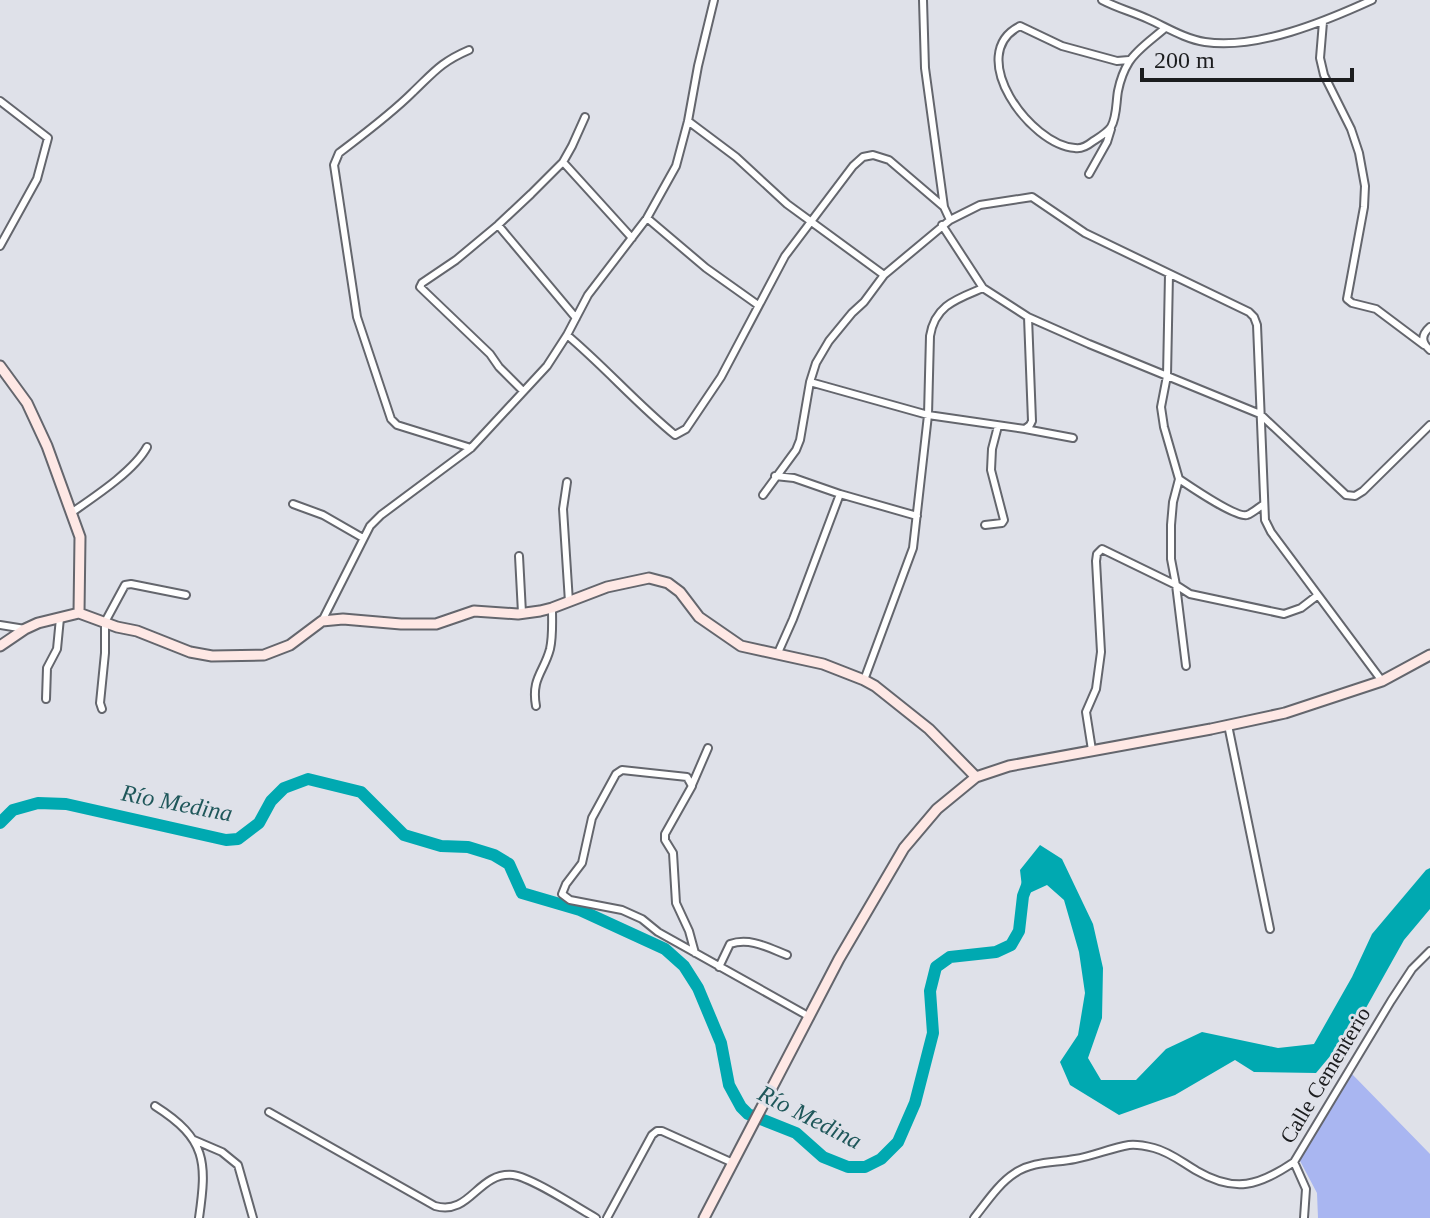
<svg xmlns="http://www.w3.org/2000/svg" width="1430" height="1218" viewBox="0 0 1430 1218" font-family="Georgia,serif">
  <rect width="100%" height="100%" fill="#dfe1e9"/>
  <!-- green -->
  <path fill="#a9b6f1" d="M1351,1073L1430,1154V1218H1318L1317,1193L1299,1159Z"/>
  <!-- water -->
  <path fill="#00a9b1" d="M1040,845L1062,859L1093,924L1103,968L1102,1018L1088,1058L1101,1080H1136L1166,1049L1202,1032L1278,1048L1314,1044L1352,977L1372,934L1426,870L1430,868V909L1404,940L1357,1024L1316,1073L1254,1072L1235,1060L1175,1095L1119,1115L1070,1085L1060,1062L1078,1035L1085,993L1079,952L1064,900L1047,885L1023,896L1020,870Z"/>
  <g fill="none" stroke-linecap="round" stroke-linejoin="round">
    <!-- river -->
    <path stroke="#00a9b1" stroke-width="12" d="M0,823L13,810L38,803L66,804L226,840L238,839L259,823L271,801L284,788L308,779L361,792L404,835L441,846L468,847L494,855L509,864L522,893L580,910L665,949L684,966L698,988L721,1043L729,1085L741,1107L748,1114L796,1133L823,1157L848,1167H865L881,1159L898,1142L915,1103L933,1033L930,991L936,967L950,957L996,952L1011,945L1019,931L1023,896L1028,883"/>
    <defs>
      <path id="street" d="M923,0L925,68L944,207
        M1102,0C1117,8 1133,12 1148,19C1166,27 1185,39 1205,42C1257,50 1326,21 1372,0
        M1323,22L1320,58L1324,75L1351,129L1359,153L1365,186L1364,207L1347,299L1352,303L1376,309L1424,345
        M469,50C441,62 434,72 413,92C391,114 364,134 339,153L334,165L357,317L391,419L397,425L471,448
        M1129,60L1117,61L1062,46L1020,26C964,54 1030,145 1075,148C1081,149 1087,146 1092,142C1098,138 1107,133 1111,127C1117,117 1116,102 1118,91C1120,81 1124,70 1129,62C1137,49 1154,38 1165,28
        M0,101L48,138L37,179L0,246
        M688,121L736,157L787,204L884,275
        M563,162L632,238
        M1089,174L1107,142L1111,129
        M647,218L706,268L758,305
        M498,225L576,318
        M942,225L983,288L1028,317L1089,344L1260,414L1346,495L1355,496L1363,491L1430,425
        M1169,274L1167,376L1161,407L1164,427L1179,479L1173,502L1171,525V559L1176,585L1190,594L1284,614L1301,608L1318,595
        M1430,327C1421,335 1421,342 1430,350
        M567,335C605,367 637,404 675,435L686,429L721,377L785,256L853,166L863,157L873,155L889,160L944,207L950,220
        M810,382L928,415L1025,429L1030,425L1032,421L1028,317
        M523,391L499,367L490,354L420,287L422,283L456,260L498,225L531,194L563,162L572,146L585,117
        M1025,429L1073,438
        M775,476L794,478L840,494
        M1179,479C1191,487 1236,518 1247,515C1253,513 1259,507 1264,504
        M567,482L563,509L569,602
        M763,495L796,450L800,440L810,382L816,363L829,341L852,313L864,302L884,275L950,220L980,205L1032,197L1085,233L1249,312L1254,317L1257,325L1265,520L1271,532L1382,681
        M293,504L323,515L363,538
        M71,513C94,497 134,471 147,447
        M985,525L1002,523L1004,520L991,470L992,449L998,426
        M519,556L522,613
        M322,621L370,526L381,515L471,448L547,366L567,335L588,295L647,218L676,166L688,121L698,66L714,0
        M0,625L25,629
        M777,655L793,619L840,494L917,516
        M864,680L913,548L928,415L930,336C935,305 957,299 983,288
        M46,699L47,668L57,649L60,618
        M536,706C531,678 544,672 550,649C553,636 552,622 552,608
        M102,709L100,703L105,653V622L125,585L131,584L186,595
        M1228,725L1270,929
        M1092,750L1086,712L1096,689L1101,652L1096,561L1097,554L1102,549L1176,585L1186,666
        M692,785L708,748
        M695,953L689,931L676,903L673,853L665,840V834L692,786L687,777L622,770L616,774L592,818L582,863L566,884L562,894L570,900L622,910L642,919L658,932L810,1017
        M719,967L730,944C750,937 769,948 787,955
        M155,1106C207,1139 207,1162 199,1218
        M269,1112L435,1206C471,1216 477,1172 513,1175C531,1177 578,1208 596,1218
        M194,1140L222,1152L238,1165L253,1218
        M1294,1162L1306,1189L1304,1218
        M607,1218L652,1135L657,1131H662L733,1163
        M974,1218C986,1203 999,1183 1015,1173C1033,1161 1055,1163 1075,1159C1093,1156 1111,1148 1129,1145C1137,1144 1146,1146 1154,1148C1170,1152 1183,1163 1197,1171C1235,1193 1259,1186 1294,1162L1391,1001L1412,969L1430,951"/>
      <path id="secondary" d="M0,366L27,403L47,446L80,537L79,613
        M0,646L25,629L38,623L79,613L117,627L137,631L190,652L212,656L264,655L290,645L322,621L343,619L401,624H436L474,611L518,614L540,611L552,608L607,587L649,578L668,583L680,592L699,617L741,646L823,664L864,680L875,686L929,729L976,777
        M704,1218L839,959L904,848L937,809L976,777L1009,766L1211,729L1285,713L1382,681L1430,655"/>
    </defs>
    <!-- street casing -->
    <use href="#street" stroke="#64666d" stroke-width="10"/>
    <!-- secondary casing -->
    <use href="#secondary" stroke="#64666d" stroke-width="13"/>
    <!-- street -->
    <use href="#street" stroke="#fff" stroke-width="6"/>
    <!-- secondary -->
    <use href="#secondary" stroke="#fee8e5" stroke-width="9"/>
  </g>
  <g text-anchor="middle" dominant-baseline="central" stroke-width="6" stroke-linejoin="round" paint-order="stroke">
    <!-- street labels -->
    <g font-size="22" fill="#1c1d1f" stroke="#dfe1e9">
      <text transform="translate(1325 1075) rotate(-59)">Calle Cementerio</text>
    </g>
    <!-- water labels -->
    <g font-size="24" font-style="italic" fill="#1f575a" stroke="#dfe1e9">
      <text transform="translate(177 803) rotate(11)">Río Medina</text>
      <text transform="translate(810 1117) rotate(27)">Río Medina</text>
    </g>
  </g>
  <!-- scale -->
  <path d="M1142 68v12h210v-12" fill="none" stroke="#1c1d1f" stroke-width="4"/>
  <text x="1154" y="68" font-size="24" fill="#1c1d1f" stroke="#dfe1e9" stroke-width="6" paint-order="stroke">200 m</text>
</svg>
